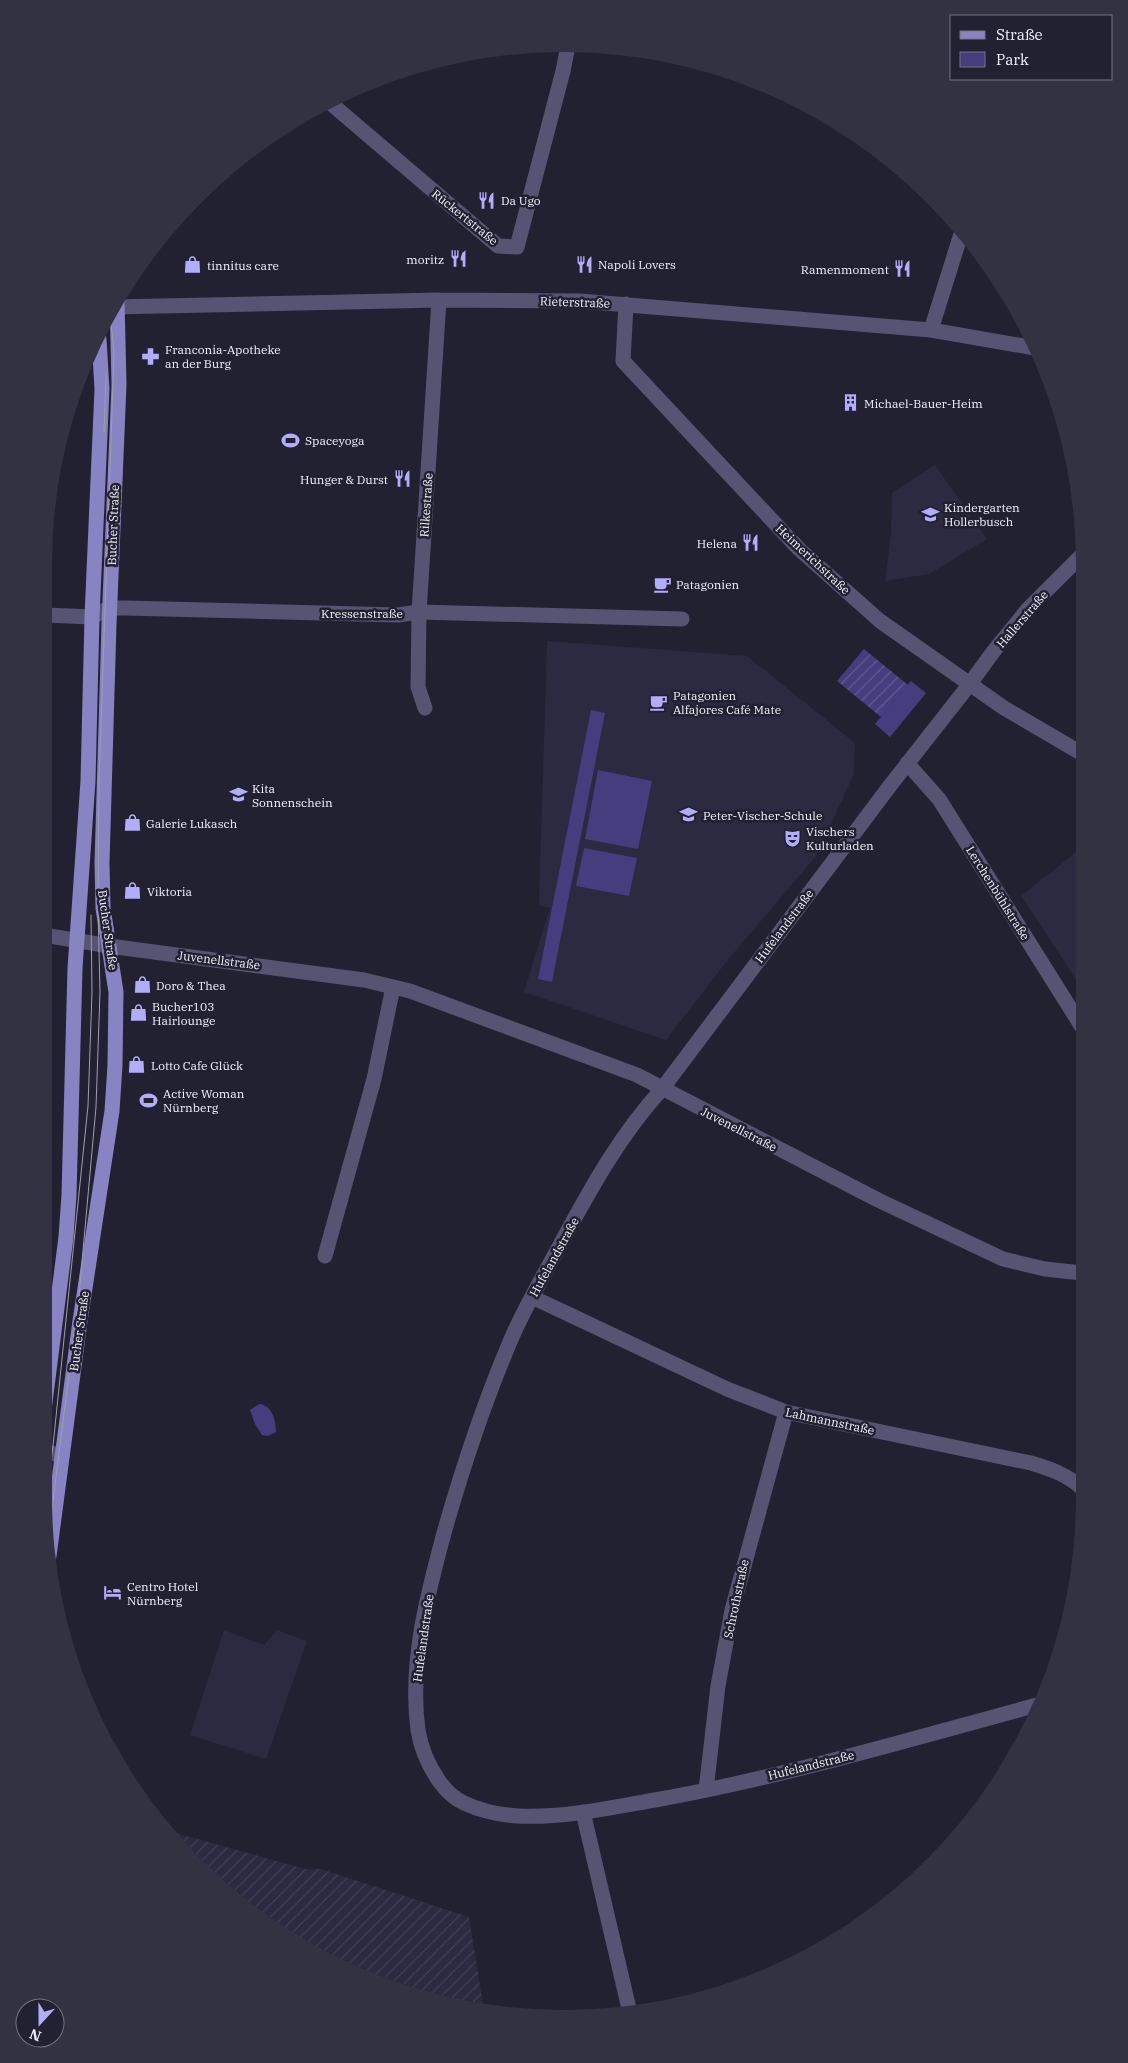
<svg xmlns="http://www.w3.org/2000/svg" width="1128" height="2063" viewBox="0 0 1128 2063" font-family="'IBM Plex Serif',serif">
  <defs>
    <pattern id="industrial-furrows" width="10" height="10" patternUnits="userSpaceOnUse" patternTransform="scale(1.25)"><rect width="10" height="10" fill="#2b2a40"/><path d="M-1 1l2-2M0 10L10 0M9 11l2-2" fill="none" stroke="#403f53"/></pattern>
    <pattern id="garden-furrows" width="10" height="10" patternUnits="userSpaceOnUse" patternTransform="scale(1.25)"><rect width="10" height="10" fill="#463d7f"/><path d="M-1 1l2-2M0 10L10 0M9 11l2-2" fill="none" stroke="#615a92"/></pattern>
  </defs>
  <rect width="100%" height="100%" fill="#222132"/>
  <!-- built -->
  <path fill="#2b2a40" d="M935,465L987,539L929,574L885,581L891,534L892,493Z
    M547,641L747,656L855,743L854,774L816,856L727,961L666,1040L524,992L550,908L539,905Z
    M1081,845V987L1021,896L1075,853Z
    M224,1630L264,1645L277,1630L307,1641L266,1759L190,1735Z"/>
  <!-- industrial -->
  <path fill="url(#industrial-furrows)" d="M165,1830L305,1869H321L469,1917L484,2011L430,2002L365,1980L275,1932L221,1890Z"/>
  <!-- green -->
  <path fill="#463d7f" d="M911,681L926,693L890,737L875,724Z
    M591,710L605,713L552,982L538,979Z
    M598,770L652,781L638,849L585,839Z
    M584,848L637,858L629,896L576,886Z
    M259,1404C272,1405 276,1420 276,1432L268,1436L262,1435L255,1424L250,1410Z"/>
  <!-- garden -->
  <path fill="url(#garden-furrows)" d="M864,649L908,685L881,717L837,681Z"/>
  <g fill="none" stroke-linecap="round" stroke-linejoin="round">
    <!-- minor -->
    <path stroke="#565473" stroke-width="15" d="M328,101L498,246L517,247L563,71L568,46
      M626,304L623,361L799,549L880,621L1004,708L1081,753
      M112,307L439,300L580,301L931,330L1035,348
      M931,330L961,234
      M45,615L92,617L109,608H125L398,615L419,612L682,619
      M425,708L418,687L419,612L439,300
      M907,763L939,799L1082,1027
      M44,935L109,946L364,980L410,991L637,1075L878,1200L1003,1259L1045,1269L1082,1273
      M325,1256L374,1079L393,987
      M532,1297L727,1389L786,1412L1031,1463C1051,1469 1068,1475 1083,1489
      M44,1451L62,1456
      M1037,1705C911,1739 784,1777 655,1800C610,1808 564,1818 518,1816C500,1815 481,1811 464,1803C453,1798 446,1791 439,1781C428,1765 421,1749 418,1730C409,1664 427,1596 444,1533C463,1466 485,1400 512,1337C526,1305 544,1275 560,1245C590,1190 619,1136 662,1089L889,787L969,685L993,652L1028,609L1080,557
      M706,1790L718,1686L732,1610L786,1412
      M583,1812L630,2013"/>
    <!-- major -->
    <path stroke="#8883c2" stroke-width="15" d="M44,1410L66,1237L69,1195L75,968L88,781L92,617L102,389L99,339
      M49,1556L80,1321L112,1111L115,1065L116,992L103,908L102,863L109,624L119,385L117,299"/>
    <!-- tram -->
    <path stroke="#9f9fad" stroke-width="1" d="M104,433L106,373
      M45,1508L53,1446L88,1106L92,992L91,915
      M48,1540L79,1295L96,1107L100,992L98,908L99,782L114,354L110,311"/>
  </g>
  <!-- icons -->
  <defs>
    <symbol id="restaurant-bare" viewBox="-9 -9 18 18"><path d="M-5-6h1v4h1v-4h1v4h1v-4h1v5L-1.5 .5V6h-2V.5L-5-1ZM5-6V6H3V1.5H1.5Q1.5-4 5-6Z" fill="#b2adf9" stroke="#222132" stroke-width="2.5" paint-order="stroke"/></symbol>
    <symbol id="shop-bare" viewBox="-9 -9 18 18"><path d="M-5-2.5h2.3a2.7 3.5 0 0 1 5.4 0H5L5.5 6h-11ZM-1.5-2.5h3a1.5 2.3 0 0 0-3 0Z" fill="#b2adf9" stroke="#222132" stroke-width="2.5" paint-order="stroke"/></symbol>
    <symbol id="pharmacy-bare" viewBox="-9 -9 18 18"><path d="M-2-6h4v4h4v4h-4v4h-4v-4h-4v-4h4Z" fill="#b2adf9" stroke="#222132" stroke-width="2.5" paint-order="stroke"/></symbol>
    <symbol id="building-bare" viewBox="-9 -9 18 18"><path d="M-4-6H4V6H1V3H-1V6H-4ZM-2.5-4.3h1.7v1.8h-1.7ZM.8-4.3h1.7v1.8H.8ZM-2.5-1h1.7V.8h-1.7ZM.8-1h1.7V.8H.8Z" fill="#b2adf9" stroke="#222132" stroke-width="2.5" paint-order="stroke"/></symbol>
    <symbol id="stadium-bare" viewBox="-9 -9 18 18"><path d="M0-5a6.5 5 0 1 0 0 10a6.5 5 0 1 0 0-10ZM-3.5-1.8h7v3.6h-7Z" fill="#b2adf9" stroke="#222132" stroke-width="2.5" paint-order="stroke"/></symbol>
    <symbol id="school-bare" viewBox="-9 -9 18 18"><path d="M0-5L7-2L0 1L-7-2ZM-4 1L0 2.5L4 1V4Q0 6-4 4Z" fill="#b2adf9" stroke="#222132" stroke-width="2.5" paint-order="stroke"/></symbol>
    <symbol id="cafe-bare" viewBox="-9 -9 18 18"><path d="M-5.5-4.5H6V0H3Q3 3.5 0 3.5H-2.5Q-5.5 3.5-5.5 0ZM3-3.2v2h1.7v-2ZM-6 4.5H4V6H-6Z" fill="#b2adf9" stroke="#222132" stroke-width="2.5" paint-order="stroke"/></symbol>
    <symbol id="theatre-bare" viewBox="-9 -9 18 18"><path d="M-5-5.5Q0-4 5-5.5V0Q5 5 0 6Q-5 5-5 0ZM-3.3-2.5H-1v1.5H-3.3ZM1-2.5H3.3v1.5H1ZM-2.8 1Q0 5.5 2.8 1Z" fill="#b2adf9" stroke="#222132" stroke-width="2.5" paint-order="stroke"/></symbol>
    <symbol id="hotel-bare" viewBox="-9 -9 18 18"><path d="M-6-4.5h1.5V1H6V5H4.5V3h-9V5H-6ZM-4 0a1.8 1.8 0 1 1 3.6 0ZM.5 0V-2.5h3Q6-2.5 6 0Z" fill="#b2adf9" stroke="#222132" stroke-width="2.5" paint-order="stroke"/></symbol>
  </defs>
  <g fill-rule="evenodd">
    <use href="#restaurant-bare" x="474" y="188" width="25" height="25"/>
    <use href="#restaurant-bare" x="446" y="246" width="25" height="25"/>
    <use href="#restaurant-bare" x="572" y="252" width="25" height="25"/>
    <use href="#shop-bare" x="180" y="252" width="25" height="25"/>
    <use href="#restaurant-bare" x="890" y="256" width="25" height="25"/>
    <use href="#pharmacy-bare" x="138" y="344" width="25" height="25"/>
    <use href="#building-bare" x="838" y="390" width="25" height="25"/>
    <use href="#stadium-bare" x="278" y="428" width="25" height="25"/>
    <use href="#restaurant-bare" x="390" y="466" width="25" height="25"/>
    <use href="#school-bare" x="918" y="502" width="25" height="25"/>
    <use href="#restaurant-bare" x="738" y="530" width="25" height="25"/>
    <use href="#cafe-bare" x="650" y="572" width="25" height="25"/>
    <use href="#cafe-bare" x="646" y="690" width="25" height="25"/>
    <use href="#school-bare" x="226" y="782" width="25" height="25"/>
    <use href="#school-bare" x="676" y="802" width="25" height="25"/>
    <use href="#shop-bare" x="120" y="810" width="25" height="25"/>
    <use href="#theatre-bare" x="780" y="826" width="25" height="25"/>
    <use href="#shop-bare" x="120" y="878" width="25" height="25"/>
    <use href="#shop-bare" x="130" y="972" width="25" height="25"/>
    <use href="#shop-bare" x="126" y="1000" width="25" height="25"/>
    <use href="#shop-bare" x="124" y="1052" width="25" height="25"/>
    <use href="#stadium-bare" x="136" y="1088" width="25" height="25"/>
    <use href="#hotel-bare" x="100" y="1580" width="25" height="25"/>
  </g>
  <g text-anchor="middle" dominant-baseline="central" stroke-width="5" stroke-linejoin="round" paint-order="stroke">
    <!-- poi labels -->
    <g font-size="12" fill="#f1f1fd" stroke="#222132" text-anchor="start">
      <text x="501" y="200">Da Ugo</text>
      <text x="444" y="259" text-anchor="end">moritz</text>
      <text x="598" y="264">Napoli Lovers</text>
      <text x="207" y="265">tinnitus care</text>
      <text x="889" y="269" text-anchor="end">Ramenmoment</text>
      <text x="165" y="349">Franconia-Apotheke<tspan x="165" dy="14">an der Burg</tspan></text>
      <text x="864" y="403">Michael-Bauer-Heim</text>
      <text x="305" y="440">Spaceyoga</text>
      <text x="388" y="479" text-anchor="end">Hunger &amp; Durst</text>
      <text x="944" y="507">Kindergarten<tspan x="944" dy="14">Hollerbusch</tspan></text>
      <text x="737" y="543" text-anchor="end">Helena</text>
      <text x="676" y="584">Patagonien</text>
      <text x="673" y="695">Patagonien<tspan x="673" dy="14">Alfajores Café Mate</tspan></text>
      <text x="252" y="788">Kita<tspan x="252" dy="14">Sonnenschein</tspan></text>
      <text x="703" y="815">Peter-Vischer-Schule</text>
      <text x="146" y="823">Galerie Lukasch</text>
      <text x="806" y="831">Vischers<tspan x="806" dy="14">Kulturladen</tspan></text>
      <text x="147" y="891">Viktoria</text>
      <text x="156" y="985">Doro &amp; Thea</text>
      <text x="152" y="1006">Bucher103<tspan x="152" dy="14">Hairlounge</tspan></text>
      <text x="151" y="1065">Lotto Cafe Glück</text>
      <text x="163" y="1093">Active Woman<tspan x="163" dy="14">Nürnberg</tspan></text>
      <text x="127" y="1586">Centro Hotel<tspan x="127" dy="14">Nürnberg</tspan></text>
    </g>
    <!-- street labels -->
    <g font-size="12" fill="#f1f1fd" stroke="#222132">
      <text transform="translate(465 217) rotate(39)">Rückertstraße</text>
      <text transform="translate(575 302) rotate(2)">Rieterstraße</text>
      <text transform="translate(426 505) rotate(-86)">Rilkestraße</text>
      <text transform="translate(113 525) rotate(-88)">Bucher Straße</text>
      <text transform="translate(813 559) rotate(43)">Heimerichstraße</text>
      <text x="362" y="613">Kressenstraße</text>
      <text transform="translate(1022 619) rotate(-49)">Hallerstraße</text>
      <text transform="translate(998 893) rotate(58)">Lerchenbühlstraße</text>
      <text transform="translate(784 926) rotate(-53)">Hufelandstraße</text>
      <text transform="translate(108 930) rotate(82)">Bucher Straße</text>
      <text transform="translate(219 960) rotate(7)">Juvenellstraße</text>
      <text transform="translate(739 1129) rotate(27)">Juvenellstraße</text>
      <text transform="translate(554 1257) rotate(-61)">Hufelandstraße</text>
      <text transform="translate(79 1331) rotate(-82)">Bucher Straße</text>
      <text transform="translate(830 1421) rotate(12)">Lahmannstraße</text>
      <text transform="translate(736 1599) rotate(-78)">Schrothstraße</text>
      <text transform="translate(423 1638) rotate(-82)">Hufelandstraße</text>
      <text transform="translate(811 1765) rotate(-14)">Hufelandstraße</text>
    </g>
  </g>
  <!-- crop -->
  <path d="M0 0H1128V2063H0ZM564 52H564A512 512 0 0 1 1076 564V1498A512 512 0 0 1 564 2010H564A512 512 0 0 1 52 1498V564A512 512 0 0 1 564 52Z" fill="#333242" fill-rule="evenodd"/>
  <!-- legend -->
  <rect x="950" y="15" width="162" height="65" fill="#222132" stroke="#757483"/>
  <rect x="960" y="31" width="25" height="8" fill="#8883c2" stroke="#757483"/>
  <text x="996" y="40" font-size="15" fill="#f1f1fd">Straße</text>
  <rect x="960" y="52" width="25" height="15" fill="#463d7f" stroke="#757483"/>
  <text x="996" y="65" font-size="15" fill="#f1f1fd">Park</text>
  <!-- north arrow -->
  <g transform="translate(40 2023) rotate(201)"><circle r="24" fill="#222132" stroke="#757483"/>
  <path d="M0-4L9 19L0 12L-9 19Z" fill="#b2adf9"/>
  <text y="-8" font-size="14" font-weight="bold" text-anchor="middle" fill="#f1f1fd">N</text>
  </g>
</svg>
